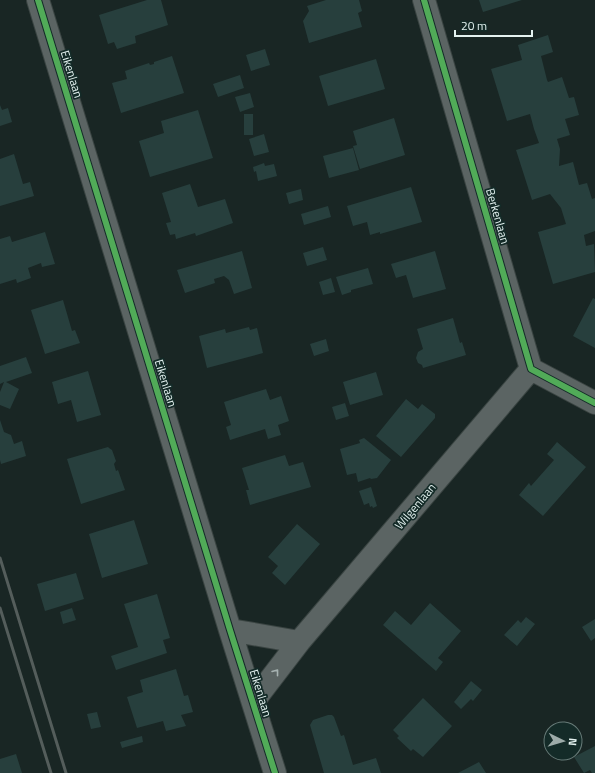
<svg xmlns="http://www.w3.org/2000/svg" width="595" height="773" viewBox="0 0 595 773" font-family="'Titillium Web',sans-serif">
  <rect width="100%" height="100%" fill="#192624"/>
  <!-- building -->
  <path fill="#273f3d" d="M147,0H161L168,25L135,36L136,43L117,49L114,42L108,44L99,15Z
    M326,0H359L362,11L358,13L362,27L309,43L303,21L309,11L307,6Z
    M479,0H522L483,12Z
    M548,35L553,52L541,56L547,80L548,82L562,77L569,98L574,97L579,115L565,119L570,135L557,139L560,149L559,166L573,162L579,185L587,183L592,199L595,198V231L584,235L586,246L594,244L595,272L553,284L538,232L566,224L561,208L550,194L532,200L516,150L539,143L534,129L530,114L507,121L491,69L522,60L518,45Z
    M265,49L270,65L251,71L246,55Z
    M172,56L184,93L121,113L112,83L127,79L125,71L149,63L150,65L154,64V62Z
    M376,59L385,89L328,106L319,76Z
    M240,75L244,88L218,97L213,84Z
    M250,93L254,107L240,112L235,97Z
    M0,105L2,110L8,108L12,122L0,126Z
    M198,110L213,158L150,177L139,141L164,133L161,121Z
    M244,114H253V135H244Z
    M394,118L405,155L360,169L353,146L357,145L353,131Z
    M264,134L269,152L254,156L249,139Z
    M353,148L359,170L329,178L323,156Z
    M14,154L23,184L30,182L34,196L0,206V159Z
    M264,163L265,166L274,164L277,176L258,181L256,171L254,172L253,167Z
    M190,184L198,207L225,199L233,223L196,236L195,233L176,239L175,234L170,235L166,223L171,222L162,193Z
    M411,187L422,222L380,234V232L370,235L367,222L353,226L347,206Z
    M301,189L303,200L289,204L286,193Z
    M328,206L331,217L304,225L301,214Z
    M45,232L55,264L42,267L41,263L28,268L31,278L17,283L16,279L0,284V239L10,236L12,242Z
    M323,247L327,260L307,266L303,253Z
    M242,251L252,288L234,294L229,280L224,276L214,279L215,283L185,293L177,270Z
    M435,251L446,289L413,298L406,275L396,278L391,264Z
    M368,268L373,284L351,290V292L342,295L336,277Z
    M331,278L335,292L323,295L319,282Z
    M593,298L595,299V348L573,336Z
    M63,300L72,331L75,330L80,343L45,354L31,310Z
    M453,318L460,343L462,342L466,355L423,368L422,365L418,363L416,358L418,352L423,349L417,329Z
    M249,327L250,330L257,328L263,353L207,368L199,336L225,329L226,333Z
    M326,339L329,351L314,356L310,344Z
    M26,357L32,373L6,382L19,389L10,409L0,405V392L4,382L0,384V366Z
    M88,371L101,415L77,422L71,400L58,404L52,382Z
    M376,372L383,395L350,405L343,382Z
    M266,389L270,400L281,396L289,421L278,425L281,435L268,439L265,429L230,440L226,427L231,425L224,402Z
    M406,399L418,409L422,404L435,414V418L401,457L376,436Z
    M345,403L349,416L336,420L332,407Z
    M0,420L4,432L11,435L14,444L22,441L26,456L1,464L0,460Z
    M364,438L391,460L377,478L371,479L370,478L358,482L356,473L347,475L340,449L360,443L359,440Z
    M557,442L586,467L543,516L519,495L529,483L531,486L554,460L547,454Z
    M108,447L109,448L112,450L116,461L114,464L116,471L118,470L125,490L81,504L67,459Z
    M285,455L289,466L303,462L311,487L250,505L246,490H249L242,468Z
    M371,487L377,506L373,508L372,506L370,507L369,503L364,505L359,491Z
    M134,520L148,564L102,578L89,534Z
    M297,524L320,544L285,585L272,573L278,566L268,557Z
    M76,573L84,599L45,611L37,584Z
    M157,594L170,638L163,640L167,653L116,670L111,656L138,647L124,604Z
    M430,603L461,631L438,658L443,662L436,671L383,625L395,611L411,625Z
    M72,608L76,620L63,624L60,612Z
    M526,617L535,624L517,646L504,635L518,620L521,623Z
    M595,619V638L591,641L582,627Z
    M176,669L184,696L188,695L193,712L181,715L186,726L166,731L163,721L137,728L127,697L143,692L140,680Z
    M471,681L482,690L473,701L471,699L461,709L454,702Z
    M423,698L452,726L423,757L413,749L411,751L397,738L399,736L393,730Z
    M97,712L101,727L91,729L87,714Z
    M328,715H332L334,717L341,736L344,735L353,765L376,758L381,773H324L310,725L313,720Z
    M142,736L143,742L122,748L120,742Z
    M595,746V773H592L590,770L584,773L574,757Z
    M16,754L22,773H0V759Z
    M479,762L486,773H458Z"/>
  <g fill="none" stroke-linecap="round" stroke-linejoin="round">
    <defs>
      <path id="minor" d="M38,0L230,630L275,773
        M424,0L531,369L595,403
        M230,630L299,642
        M253,702L299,642L531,369"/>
    </defs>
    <!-- minor casing -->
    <use href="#minor" stroke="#3a4442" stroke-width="24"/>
    <!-- minor -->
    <use href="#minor" stroke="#5b6463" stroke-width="22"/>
    <!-- rail -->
    <path stroke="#545d5b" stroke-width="3" d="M0,558L66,773
      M0,608L51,773"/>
    <defs>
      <path id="cycleway" d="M38,0L230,630L275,773
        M424,0L531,369L595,403"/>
    </defs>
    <!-- cycleway casing -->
    <use href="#cycleway" stroke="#142b28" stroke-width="8"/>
    <!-- cycleway -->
    <use href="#cycleway" stroke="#51ab58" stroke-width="6"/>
  </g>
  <!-- one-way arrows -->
  <defs><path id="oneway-chevron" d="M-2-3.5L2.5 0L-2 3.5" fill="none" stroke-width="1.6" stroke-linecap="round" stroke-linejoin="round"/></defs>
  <use stroke="#a6b2b1" href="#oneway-chevron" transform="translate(276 672) rotate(-52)"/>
  <g text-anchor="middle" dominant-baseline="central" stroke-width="3.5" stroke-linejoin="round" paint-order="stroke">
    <!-- street labels -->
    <g font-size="12" fill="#e4f2f0" stroke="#142b28">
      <text transform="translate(72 74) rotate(73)">Eikenlaan</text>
      <text transform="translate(498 216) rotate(74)">Berkenlaan</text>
      <text transform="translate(166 383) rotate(73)">Eikenlaan</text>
      <text transform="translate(415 506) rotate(-50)">Wilgenlaan</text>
      <text transform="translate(261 693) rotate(73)">Eikenlaan</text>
    </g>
  </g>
  <!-- north arrow -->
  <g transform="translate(563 741) rotate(95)"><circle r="19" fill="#142b28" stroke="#677b78"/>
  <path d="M0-3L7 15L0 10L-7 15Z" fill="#9daba9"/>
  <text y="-6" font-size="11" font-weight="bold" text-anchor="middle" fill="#e4f2f0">N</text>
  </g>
  <!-- scale -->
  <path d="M455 30v6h77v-6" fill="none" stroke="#e4f2f0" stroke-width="2"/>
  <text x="461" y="30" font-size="12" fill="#e4f2f0" stroke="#142b28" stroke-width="3" paint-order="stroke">20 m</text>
</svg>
